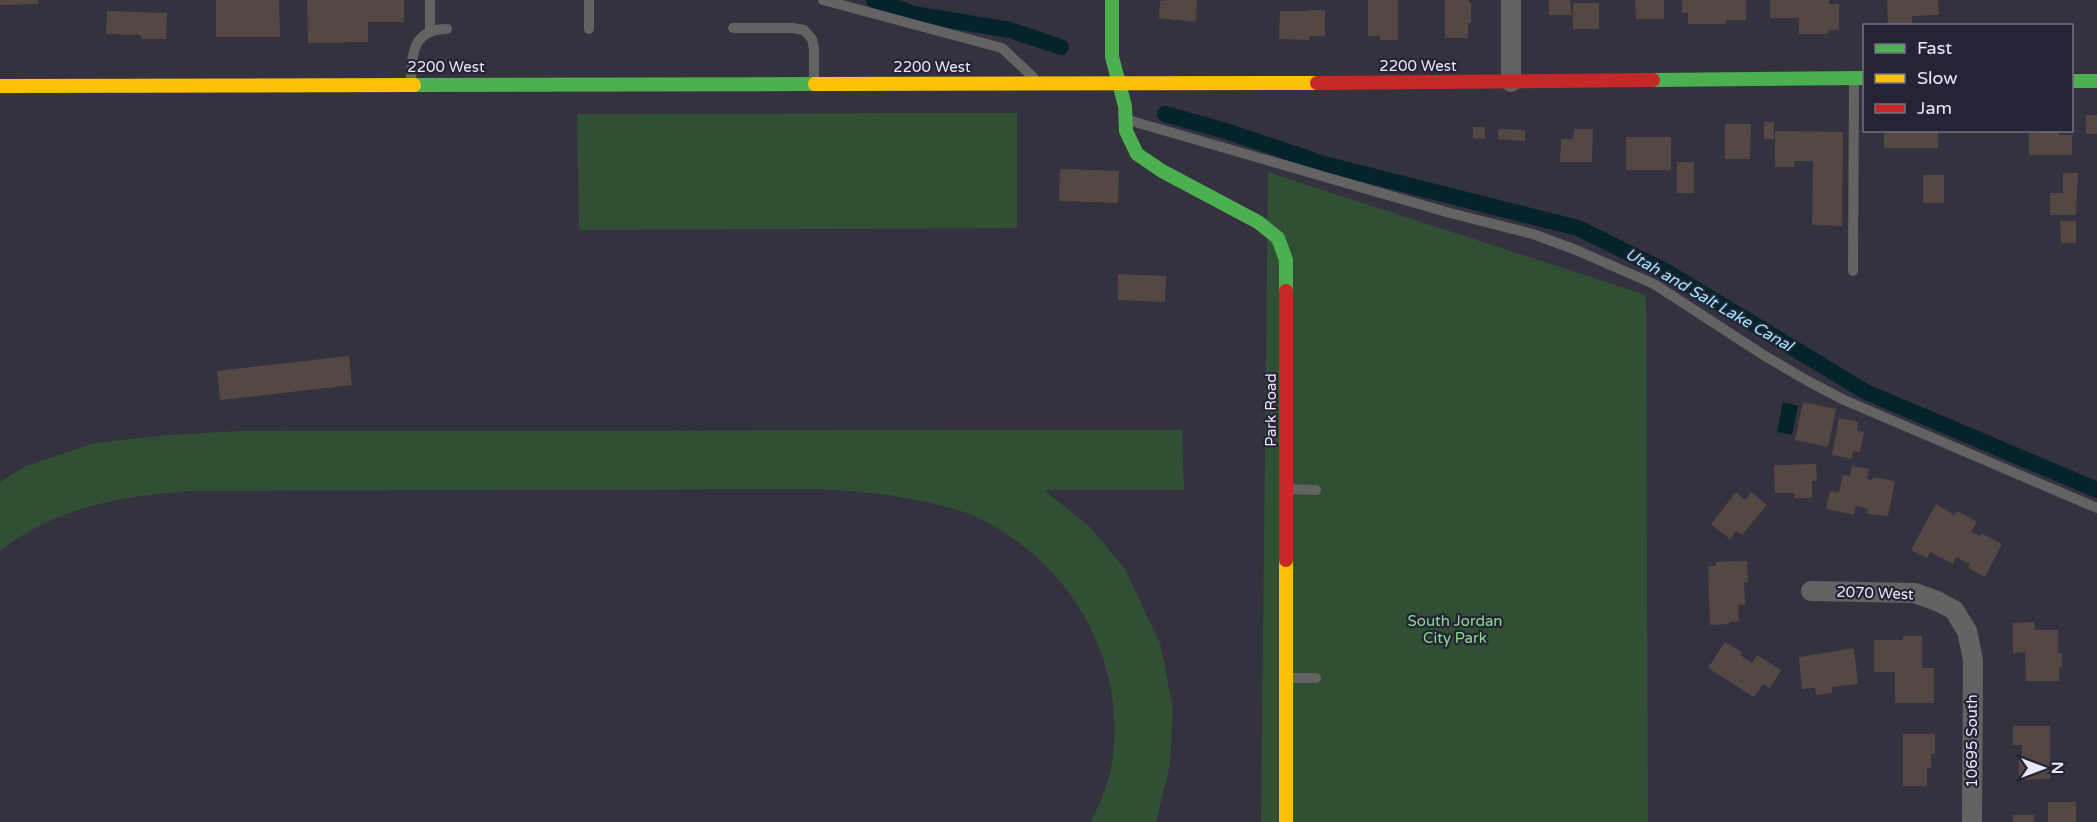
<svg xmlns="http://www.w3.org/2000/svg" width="2097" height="822" viewBox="0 0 2097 822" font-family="'Varela Round',sans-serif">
  <rect width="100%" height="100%" fill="#33323e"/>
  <!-- green -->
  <path fill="#314f34" d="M1017,113V228L579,230L577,114Z
    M1268,172L1646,295L1648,822H1261Z
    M1182,430L1184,490H1044L1090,527L1125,569L1160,643L1173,709L1170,765L1156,822H1091C1100,803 1109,783 1112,762C1128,657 1067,558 972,515C963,511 952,509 942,506C897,494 853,490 807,489L191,491C122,496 56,507 0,551V482L26,466L94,443L169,435L239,431Z"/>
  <!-- water -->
  <path fill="#05232b" d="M1783,402L1798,406L1792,435L1777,432Z"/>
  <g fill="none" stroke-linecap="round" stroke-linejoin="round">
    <!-- canal -->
    <path stroke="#05232b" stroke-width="16" d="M874,0L914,14L1010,30L1061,47
      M1165,114L1226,131L1324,164L1578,228L1667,272L1866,392L2097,490"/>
  </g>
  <!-- building -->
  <path fill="#544845" d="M0,0H38V4L0,5Z
    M216,0H279L280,37H216Z
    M307,0H404V22H368V42L308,43Z
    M1168,0H1197L1196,22L1159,18L1160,1Z
    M1368,0H1398V40H1380V36H1368Z
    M1445,0H1469V3H1471V23H1468V38H1445Z
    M1549,0H1570L1572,15H1549Z
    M1635,0H1664V19H1636Z
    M1682,0H1746V20H1726V24H1688V13H1682Z
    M1770,0H1829V4H1839V30H1828V34H1799V18H1770Z
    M1887,0H1938L1939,15L1912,16V26H1888Z
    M1573,3H1599V29H1573Z
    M1309,10H1325V36H1309V40L1279,39L1280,11H1309Z
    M107,11L167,13L166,39H141V35L106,34Z
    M2086,115H2097V134H2086Z
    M1764,122H1774V139H1764Z
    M1725,124H1751L1750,159H1725Z
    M1473,127H1485V139L1473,138Z
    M1498,129L1525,130V141L1498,139Z
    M1574,129H1593L1592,162H1560L1561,139H1573Z
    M1884,130H1938V148H1884Z
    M2039,130H2059V135H2072V155H2029V133H2039Z
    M1775,131L1843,132L1842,226L1812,225L1813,161H1794V167H1775Z
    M1626,137H1671V170H1626Z
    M1677,162H1694V193H1677Z
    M1060,169L1119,171L1118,203L1059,201Z
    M2063,173H2078L2076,215H2050V193H2063Z
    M1923,175H1944V203H1923Z
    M2060,221H2076V243H2061Z
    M1118,274L1166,276L1165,302L1118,300Z
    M349,356L352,385L220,400L217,371Z
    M1803,402L1836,409L1828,447L1795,440Z
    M1839,418L1858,422L1857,431L1864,432L1860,452L1853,451L1851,459L1832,455Z
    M1816,464L1817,481H1812V498H1794V493H1775L1774,465Z
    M1852,466L1869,469L1867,479L1872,480L1873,477L1895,481L1888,516L1867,514L1868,509L1856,506L1854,515L1826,509L1830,491L1839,493L1843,475L1850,476Z
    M1736,492L1745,500L1751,492L1767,505L1742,535L1736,531L1730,539L1711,524Z
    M1936,504L1954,515L1957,511L1977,522L1971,532L1980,536L1981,533L2002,544L1985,577L1968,568L1970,564L1956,557L1953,564L1930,552L1927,558L1911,550Z
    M1747,561L1748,582H1744L1745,605H1738L1739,621L1729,622V624L1710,625L1708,566H1716V562Z
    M2034,622L2035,630H2058V653H2062V667H2059V681H2026L2025,652L2013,653V623Z
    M1903,636H1922V668H1934V703H1895V672H1874V640H1903Z
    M1725,642L1742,652L1740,655L1752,663L1757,655L1781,670L1770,688L1763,684L1754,697L1708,668Z
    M1854,648L1858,684L1832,687V693L1816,695L1815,688L1802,689L1799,657Z
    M2013,726H2050V779L2019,780V759H2022V745H2013Z
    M1903,734H1935V754H1931V768H1927V786H1903Z
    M2048,802H2076V822H2048Z
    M2013,815H2034V822H2013Z"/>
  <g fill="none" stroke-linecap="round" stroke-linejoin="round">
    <!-- lane -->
    <path stroke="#646363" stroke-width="10" d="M430,0V32
      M589,0V29
      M823,0L1002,48L1033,77
      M733,28H793L804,30L812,39L814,48V83
      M411,84C412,56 411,29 447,29
      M1128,120L1450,213L1533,234L1576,250L1654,284L1765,356L1806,380L1844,400L2097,508
      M1853,271L1854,78
      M1288,489L1316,490
      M1287,678H1316"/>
    <!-- street -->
    <path stroke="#646363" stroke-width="20" d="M1511,0V82
      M1811,591L1915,593L1937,601L1954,610L1967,631L1973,660L1972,822"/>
    <!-- fast -->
    <path stroke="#4caf50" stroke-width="14" d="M1112,0V57L1125,106L1126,131L1137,154L1162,171L1258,222L1278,238L1286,260V291
      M1653,80L1864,78
      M2072,81H2097
      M414,85L815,84"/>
    <!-- slow -->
    <path stroke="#ffc107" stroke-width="14" d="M815,84L1317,83
      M0,86L414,85
      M1286,560V822"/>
    <!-- jam -->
    <path stroke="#c62828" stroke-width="14" d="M1317,83L1653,80
      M1286,291V560"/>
  </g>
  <g text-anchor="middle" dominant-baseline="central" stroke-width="4.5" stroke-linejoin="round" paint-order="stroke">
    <!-- street labels -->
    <g font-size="15" fill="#e9e8f6" stroke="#252437">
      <text x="1418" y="66">2200 West</text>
      <text x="446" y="67">2200 West</text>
      <text x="932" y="67">2200 West</text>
      <text transform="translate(1271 410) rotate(-90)">Park Road</text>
      <text transform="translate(1875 593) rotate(2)">2070 West</text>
      <text transform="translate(1972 741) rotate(-90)">10695 South</text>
    </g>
    <!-- park labels -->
    <g font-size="15" fill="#8bdb8f" stroke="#252437">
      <text x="1455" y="621">South Jordan<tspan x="1455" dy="17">City Park</tspan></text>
    </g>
    <!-- water labels -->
    <g font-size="16" font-style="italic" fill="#9de8fb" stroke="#252437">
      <text transform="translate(1709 300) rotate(30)">Utah and Salt Lake Canal</text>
    </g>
  </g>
  <!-- legend -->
  <rect x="1863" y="24" width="210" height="108" fill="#252437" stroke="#737283" stroke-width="1.5"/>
  <rect x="1875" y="44" width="30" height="9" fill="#4caf50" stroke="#737283" stroke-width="1.5"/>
  <text x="1917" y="54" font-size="18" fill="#e9e8f6">Fast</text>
  <rect x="1875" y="74" width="30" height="9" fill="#ffc107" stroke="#737283" stroke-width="1.5"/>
  <text x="1917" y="84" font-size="18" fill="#e9e8f6">Slow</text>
  <rect x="1875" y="104" width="30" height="9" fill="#c62828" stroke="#737283" stroke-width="1.5"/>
  <text x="1917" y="114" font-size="18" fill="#e9e8f6">Jam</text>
  <!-- north arrow -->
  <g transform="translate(2043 768) rotate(90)" stroke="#252437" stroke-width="4.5" paint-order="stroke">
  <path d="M0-4.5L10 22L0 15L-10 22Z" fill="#e9e8f6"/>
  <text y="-9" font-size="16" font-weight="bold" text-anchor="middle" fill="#e9e8f6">N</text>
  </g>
</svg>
